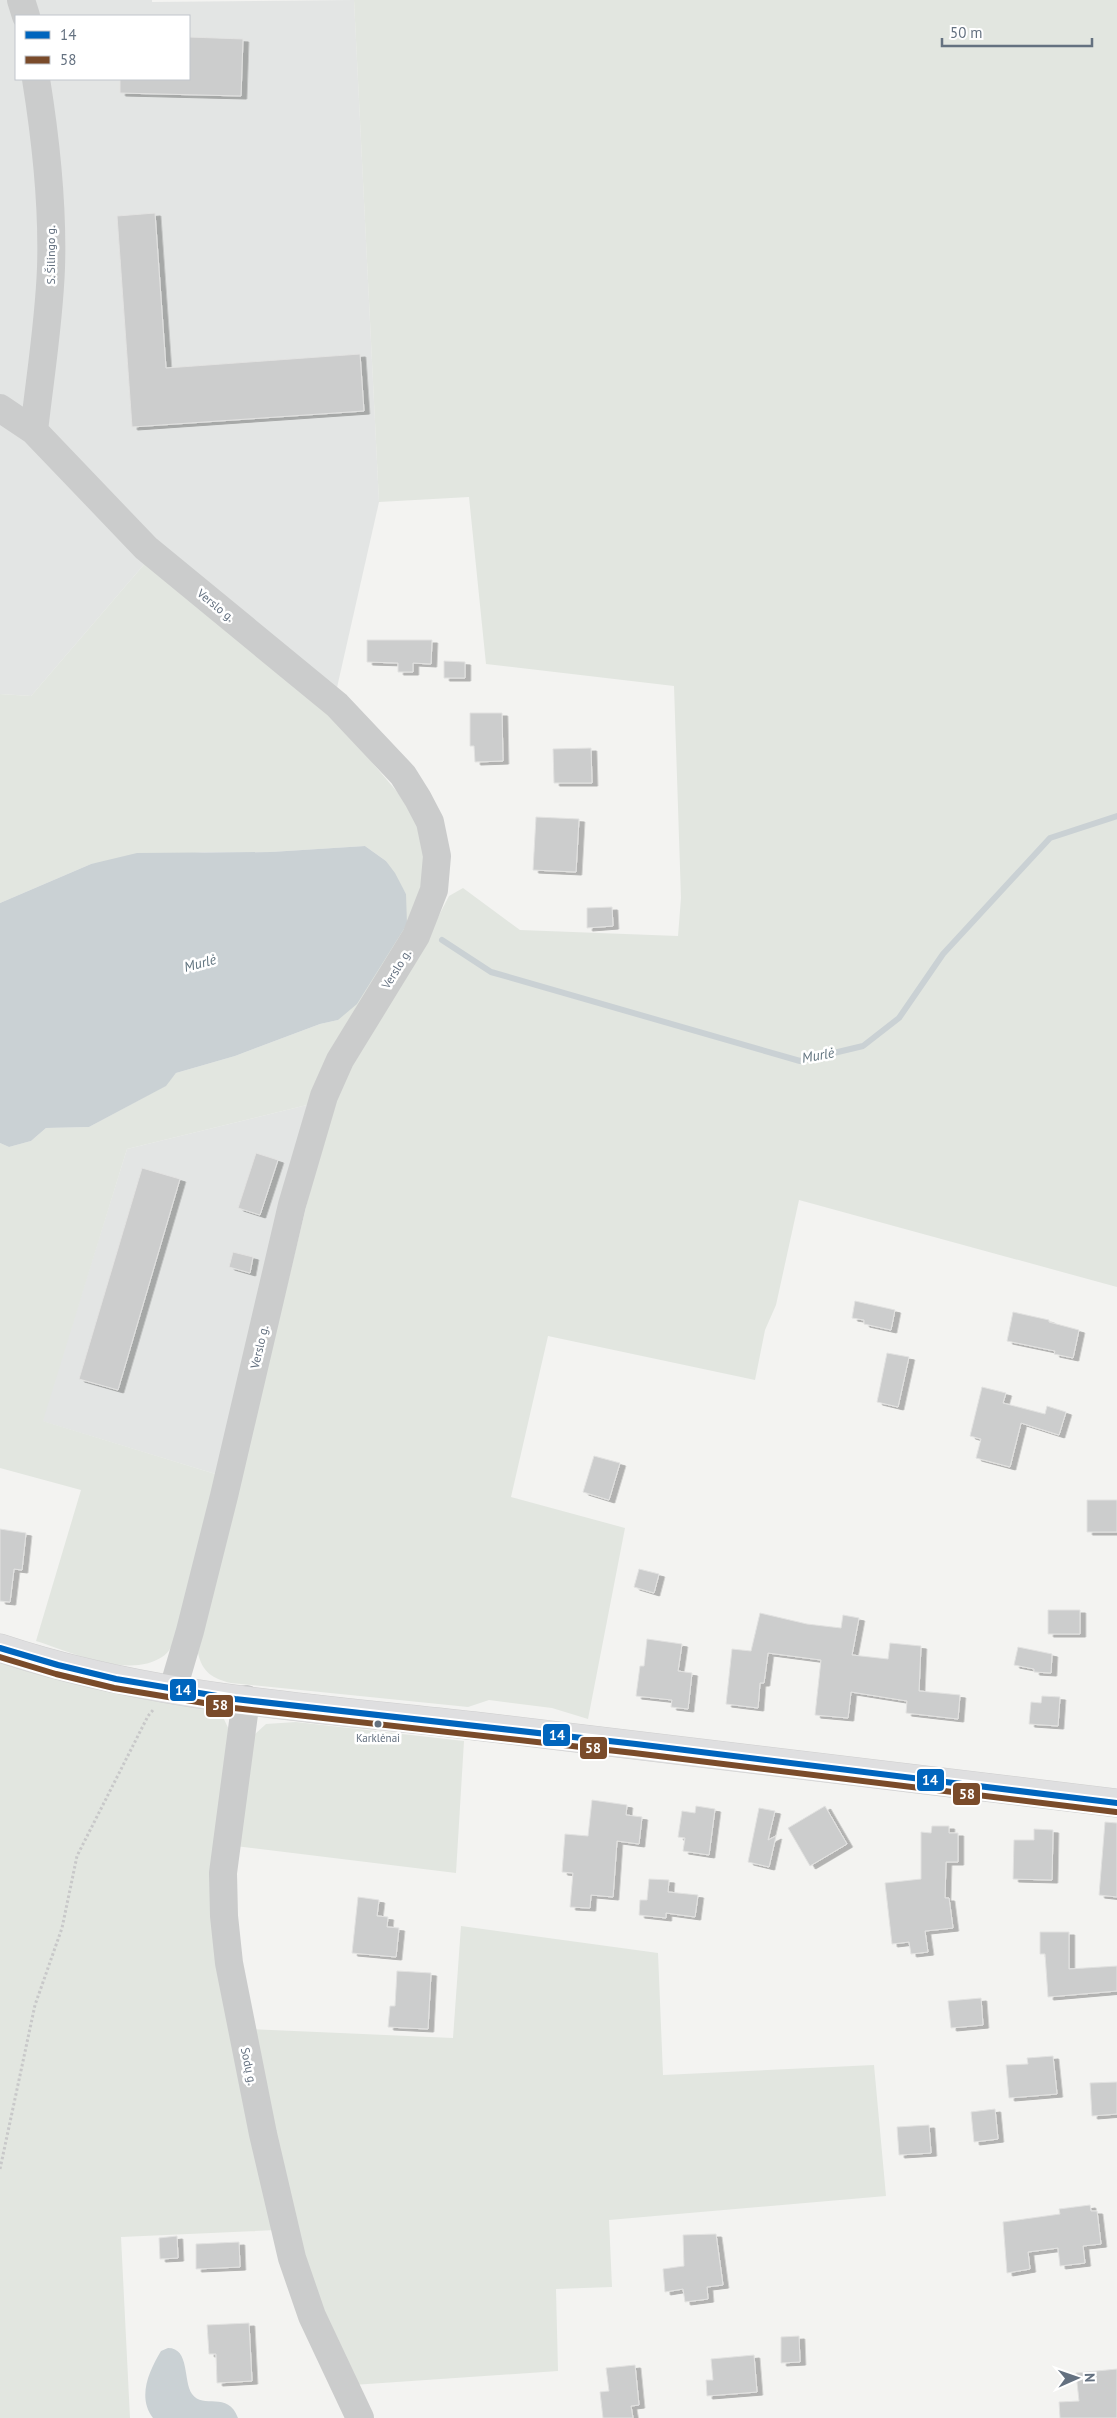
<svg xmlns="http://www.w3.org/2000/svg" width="1117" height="2418" viewBox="0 0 1117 2418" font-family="'PT Sans',sans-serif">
  <defs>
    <filter id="shadow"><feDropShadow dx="5.5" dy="3" stdDeviation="0" flood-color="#0004"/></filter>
  </defs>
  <rect width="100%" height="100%" fill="#f3f3f1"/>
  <!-- built -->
  <path fill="#e3e5e4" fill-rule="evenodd" d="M0,0H152V2L354,0L379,502L331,714L147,561L31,696L0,694ZM16,16H189V79H16Z
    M307,1105L222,1476L42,1421L127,1149Z"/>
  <!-- green -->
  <path fill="#e2e6e0" d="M354,0H1117V1287L799,1200L776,1305L765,1330L755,1380L548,1336L511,1497L625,1528L588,1719L552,1708L489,1700L468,1707L231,1683C213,1679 202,1672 198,1653L322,1141L345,1074L409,973L449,896L463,888L520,930L678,936L681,898L674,686L486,664L469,497L379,502Z
    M147,561L331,714L404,800L422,835L427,894L307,1105L127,1149L43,1421L222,1476L179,1636C174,1642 169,1653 162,1657C129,1679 71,1652 36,1641L81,1490L0,1468V1143L9,1147L31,1141L46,1128L89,1127L165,1086L176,1073L235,1056L320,1024L338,1020L406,894L386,861L365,846L271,852H204L91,864L0,903V694L31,696Z
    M0,1660L77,1684L215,1712L223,1717L230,1732L216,1847L276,2230L121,2237L130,2418H0Z
    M296,1722L464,1741L456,1873L235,1846L253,1736L266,1724Z
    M461,1926L658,1953L663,2075L874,2065L886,2196L609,2220L612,2287L556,2289L558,2371L353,2385L306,2271L250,2029L453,2038Z"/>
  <!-- water -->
  <path fill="#cad1d4" d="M365,846L386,861L395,873L406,894L407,924L357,1004L338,1020L320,1024L235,1056L176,1073L166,1086L89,1127L46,1128L31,1141L9,1147L0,1143V903L91,864L137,853L271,852Z
    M168,2348C190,2348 183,2381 192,2394C203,2410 228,2390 238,2418H153C137,2397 149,2371 161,2351Z"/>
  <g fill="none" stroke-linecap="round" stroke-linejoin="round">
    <!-- stream -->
    <path stroke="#cad1d4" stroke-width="6" d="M442,940L491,972L800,1061L863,1046L899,1018L943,954L1050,838L1117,816"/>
  </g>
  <!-- building -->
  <path fill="#cccdcd" stroke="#e2e2e1" filter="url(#shadow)" d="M189,37L243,39L241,96L120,93V79H189Z
    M155,213L166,368L360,354L364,411L132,427L117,216Z
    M367,640H432L431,664L413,663V672H398V663L367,662Z
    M444,661L465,662V678H444Z
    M470,713H502L503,761L475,762L474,746H470Z
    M591,748L592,783H554L553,749Z
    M536,817L579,819L576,872L533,870Z
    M612,907L613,926L587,928V908Z
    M256,1153L278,1160L260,1215L238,1208Z
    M142,1168L180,1179L118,1390L79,1379Z
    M233,1252L253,1257L250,1273L229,1267Z
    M855,1301L895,1310L891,1330L864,1324V1320L852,1318Z
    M1013,1312L1049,1320V1322L1079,1330L1073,1358L1054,1354L1055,1351L1007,1341Z
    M887,1353L909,1357L898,1407L877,1402Z
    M982,1387L1006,1393L1003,1403L1045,1414L1047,1406L1066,1412L1059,1435L1021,1423L1010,1467L976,1458L981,1439L970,1436Z
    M594,1456L620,1463L609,1500L583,1492Z
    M1087,1500H1117V1532H1087Z
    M0,1529L26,1533L22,1570L14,1569L10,1602L0,1601Z
    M639,1569L659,1574L654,1593L634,1587Z
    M1048,1610H1080V1634H1048Z
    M760,1613L807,1624L841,1628L843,1615L859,1618L852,1655L888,1659L890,1643L921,1646L919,1691L960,1695L958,1719L906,1713L907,1701L851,1692L848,1718L815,1715L821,1660L768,1653L764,1683H760L758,1708L726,1704L732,1649L751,1651Z
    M647,1639L682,1644L678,1671L692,1673L688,1709L671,1707L672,1700L636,1696L640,1666H644Z
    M1018,1647L1052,1654L1051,1673L1034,1672V1669L1014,1665Z
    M1042,1696L1060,1697L1058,1726L1029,1724L1031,1702L1041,1703Z
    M592,1800L627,1805L626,1815L642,1817L639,1844L617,1841L613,1897L591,1895L590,1908L570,1907L573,1873L562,1872L565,1834L588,1836Z
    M696,1806L715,1809L709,1855L683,1851L685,1838L678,1837L682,1811L695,1813Z
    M825,1806L847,1844L810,1866L788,1828Z
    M759,1808L775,1811L768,1840L776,1836L769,1867L748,1862Z
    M1105,1822L1117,1823V1897L1099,1895Z
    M932,1826H949V1833H958V1862H946L945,1898H949L953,1928L925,1931L928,1952L911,1954L909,1942L892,1944L885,1883L921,1879V1832L931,1833Z
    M1034,1829L1053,1830L1052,1880L1013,1879L1014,1840H1034Z
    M649,1879L669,1880L668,1892L698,1895L695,1917L666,1913V1918L639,1915L640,1900H647Z
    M358,1897L379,1900L377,1916L388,1917L387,1927L399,1928L396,1957L352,1953Z
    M1040,1932H1069V1969L1117,1966V1991L1048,1997L1045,1954H1040Z
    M397,1971L431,1973L428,2029L388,2027L390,2006H395Z
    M981,1998L983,2025L951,2028L948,2001Z
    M1053,2056L1057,2094L1009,2098L1006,2065L1028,2064L1027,2058Z
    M1117,2082V2114L1092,2116L1090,2083Z
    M995,2109L998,2139L974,2142L971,2112Z
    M929,2125L931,2153L899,2155L897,2127Z
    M1090,2205L1091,2211H1097L1101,2244L1083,2246L1085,2263L1060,2266L1058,2248L1028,2252L1030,2269L1007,2273L1003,2222L1060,2214L1059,2209Z
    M716,2234L723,2285L707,2287L708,2299L685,2302L683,2289L665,2292L663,2269L684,2266L683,2235Z
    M177,2236L178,2258L160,2259L159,2238Z
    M239,2242L240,2267L196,2269V2244Z
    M249,2323L252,2381L217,2383L216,2354H209L207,2325Z
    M799,2336L800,2362L781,2363V2337Z
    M754,2355L757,2392L707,2396L706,2380H713L711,2359Z
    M635,2365L639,2405L631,2406L633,2418H603L600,2392L609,2391L606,2368Z
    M1117,2369V2418H1060L1059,2402L1079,2401L1076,2373Z"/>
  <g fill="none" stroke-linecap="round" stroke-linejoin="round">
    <defs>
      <path id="major" d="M0,1648C152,1699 317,1708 475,1726C689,1750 903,1776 1117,1803"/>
    </defs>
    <!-- major casing -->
    <use href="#major" stroke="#cfcfcf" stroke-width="29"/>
    <!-- path -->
    <path stroke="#c8c8c9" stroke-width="3" stroke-dasharray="2.5 2.5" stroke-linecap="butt" d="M0,2169L35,2005L62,1928L77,1856L148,1716L153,1710"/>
    <!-- minor -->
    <path stroke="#cbcccc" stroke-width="28" d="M21,0L26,16
      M0,408L34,431L146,548L337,705L403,775L418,799L430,822L437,856L434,890L416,936L340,1060L324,1096L292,1205L224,1496L190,1631L173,1689
      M34,431C40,377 49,323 51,268C53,205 46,141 36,79
      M246,1699L223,1873L224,1916L229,1963L263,2134L292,2258L312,2316L360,2418"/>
    <!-- major -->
    <use href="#major" stroke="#dfdfe0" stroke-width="28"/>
    <defs>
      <path id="bus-1" d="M0,1648L58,1665L116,1679L235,1699L636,1744L1117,1803"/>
      <path id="bus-2" d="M0,1657L56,1674L114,1688L234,1708L634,1753L1116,1812"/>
    </defs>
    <!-- bus-1 casing -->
    <use href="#bus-1" stroke="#fff" stroke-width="10"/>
    <!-- bus-2 casing -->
    <use href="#bus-2" stroke="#fff" stroke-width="10"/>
    <!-- bus-1 -->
    <use href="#bus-1" stroke="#0065bd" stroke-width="6"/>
    <!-- bus-2 -->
    <use href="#bus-2" stroke="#7a4b2a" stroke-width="6"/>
  </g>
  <!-- markers -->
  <circle fill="#647180" stroke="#fff" stroke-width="2" cx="378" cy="1724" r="4.5"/>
  <g text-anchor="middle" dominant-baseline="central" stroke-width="5" stroke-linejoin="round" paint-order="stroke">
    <!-- bus labels -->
    <g font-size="11" fill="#647180" stroke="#fff">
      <text x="378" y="1738">Karklėnai</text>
    </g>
    <!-- street labels -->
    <g font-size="12" fill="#647180" stroke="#fff">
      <text transform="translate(50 255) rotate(-90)">S. Šilingo g.</text>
      <text transform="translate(216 605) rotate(39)">Verslo g.</text>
      <text transform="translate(396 969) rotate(-58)">Verslo g.</text>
      <text transform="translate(259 1347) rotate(-77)">Verslo g.</text>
      <text transform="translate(249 2066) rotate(78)">Sodų g.</text>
    </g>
    <!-- water labels -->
    <g font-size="14" font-style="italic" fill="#60737e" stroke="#fff">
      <text transform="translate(200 963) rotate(-15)">Murlė</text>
      <text transform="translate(818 1055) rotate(-10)">Murlė</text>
    </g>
  </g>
  <g stroke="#fff" stroke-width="2">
    <rect x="169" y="1678" width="28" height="24" rx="5" fill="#0065bd"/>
    <rect x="205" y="1694" width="29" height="24" rx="5" fill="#7a4b2a"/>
    <rect x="542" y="1723" width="29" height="24" rx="5" fill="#0065bd"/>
    <rect x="579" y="1736" width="29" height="24" rx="5" fill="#7a4b2a"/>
    <rect x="916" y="1768" width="29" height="24" rx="5" fill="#0065bd"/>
    <rect x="952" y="1782" width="29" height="24" rx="5" fill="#7a4b2a"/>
  </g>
  <g font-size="14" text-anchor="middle" font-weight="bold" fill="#fff">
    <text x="183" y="1695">14</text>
    <text x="220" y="1710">58</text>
    <text x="557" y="1740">14</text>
    <text x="593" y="1753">58</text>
    <text x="930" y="1785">14</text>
    <text x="967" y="1799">58</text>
  </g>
  <!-- legend -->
  <rect x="15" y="15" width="175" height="65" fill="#ffffff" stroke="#c1c6cc"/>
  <rect x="25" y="31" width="25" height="8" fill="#0065bd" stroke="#c1c6cc"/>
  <text x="60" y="40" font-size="15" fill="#647180">14</text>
  <rect x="25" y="56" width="25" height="8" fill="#7a4b2a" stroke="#c1c6cc"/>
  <text x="60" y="65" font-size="15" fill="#647180">58</text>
  <!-- north arrow -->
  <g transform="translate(1077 2378) rotate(88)" stroke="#ffffff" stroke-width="4" paint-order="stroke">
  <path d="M0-4L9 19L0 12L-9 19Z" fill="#647180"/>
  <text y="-8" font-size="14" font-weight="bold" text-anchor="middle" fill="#647180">N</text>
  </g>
  <!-- scale -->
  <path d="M942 38v8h150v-8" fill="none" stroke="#647180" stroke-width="2.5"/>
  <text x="950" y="38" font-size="15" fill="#647180" stroke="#ffffff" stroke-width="4" paint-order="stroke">50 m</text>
</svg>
